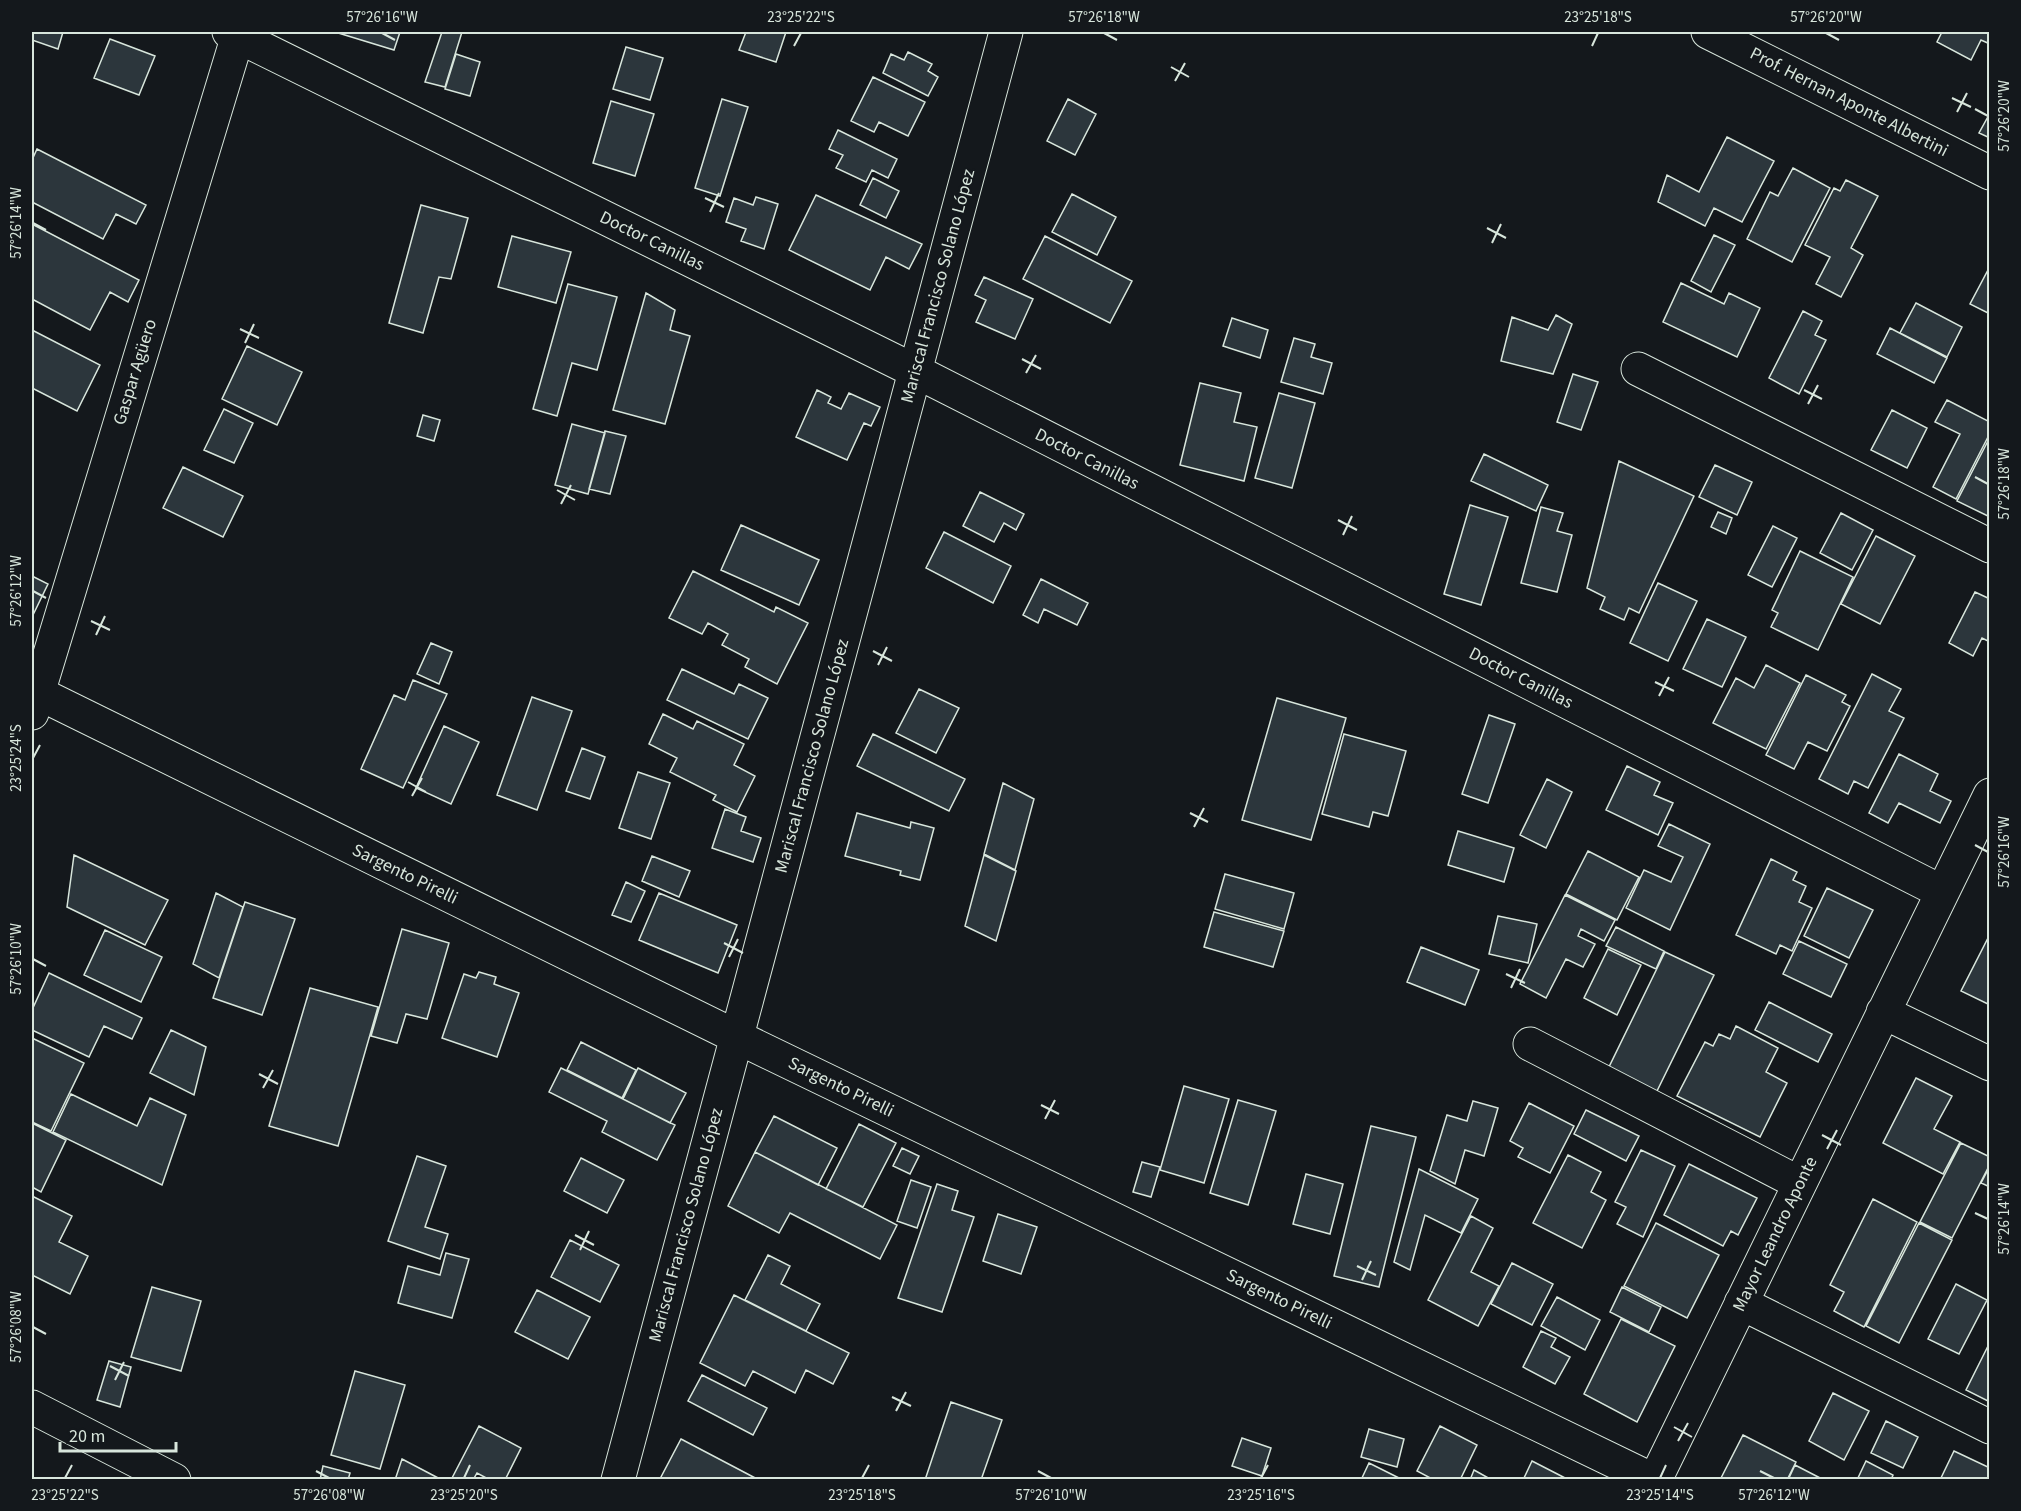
<svg xmlns="http://www.w3.org/2000/svg" width="2021" height="1511" viewBox="0 0 2021 1511" font-family="'Source Sans 3',sans-serif">
  <rect width="100%" height="100%" fill="#14181c"/>
  <!-- building -->
  <path fill="#2c363c" stroke="#d8e6dc" stroke-width="1.5" d="M32,32H63L58,49L32,40Z
    M335,32H400L394,50Z
    M442,32H462L445,87L425,82Z
    M746,32H786L776,62L739,50Z
    M1942,32H1990V44L1981,40L1971,60L1937,42Z
    M110,39L155,56L139,95L94,78Z
    M626,47L663,58L650,100L613,89Z
    M908,52L932,64L928,71L938,77L928,96L883,73L891,54L904,60Z
    M456,54L480,62L470,96L445,89Z
    M873,77L925,102L908,136L879,122L874,132L851,121Z
    M722,99L748,107L720,196L695,188Z
    M1068,99L1096,114L1075,155L1047,141Z
    M611,101L654,114L635,176L593,163Z
    M1990,113V138L1979,133Z
    M838,130L897,159L888,178L872,170L866,182L836,168L843,155L829,149Z
    M1727,137L1774,161L1742,222L1714,208L1705,226L1658,202L1667,175L1699,192Z
    M37,149L146,205L136,224L116,214L103,239L32,202V160Z
    M1793,168L1830,188L1792,262L1747,239L1770,192L1778,196Z
    M873,178L899,191L886,218L860,205Z
    M1846,180L1878,196L1851,248L1863,255L1841,297L1816,284L1830,257L1805,245L1834,188L1840,191Z
    M1072,194L1116,217L1097,255L1052,232Z
    M816,195L922,244L909,269L886,257L870,290L789,250Z
    M756,197L778,204L764,249L741,241L746,229L726,222L734,198L753,205Z
    M421,205L468,218L451,279L439,277L423,333L389,323Z
    M32,224L139,280L128,302L110,292L90,330L32,299Z
    M1714,235L1735,245L1711,292L1691,281Z
    M512,236L571,252L556,303L498,287Z
    M1045,236L1132,281L1110,323L1023,279Z
    M1988,270L1990,271V314L1970,304Z
    M984,277L1033,299L1015,339L976,322L986,300L975,295Z
    M1681,283L1724,304L1729,293L1760,308L1737,357L1663,322Z
    M568,284L617,297L597,370L572,363L557,416L533,409Z
    M646,293L675,310L670,330L690,336L665,424L613,410Z
    M1916,303L1962,327L1947,357L1900,333Z
    M1803,311L1822,321L1815,335L1826,340L1799,394L1769,378Z
    M1556,315L1572,324L1553,374L1501,361L1512,317L1548,330Z
    M1232,318L1268,330L1260,358L1223,346Z
    M1890,328L1947,358L1934,383L1877,354Z
    M32,330L100,365L77,411L32,388Z
    M1294,338L1315,344L1311,357L1332,363L1323,394L1281,382Z
    M247,346L302,372L277,425L222,399Z
    M1573,374L1598,382L1581,430L1557,422Z
    M1200,383L1241,393L1234,422L1257,427L1244,481L1180,465Z
    M817,390L831,397L828,403L841,409L849,393L880,407L871,426L864,423L847,460L796,437Z
    M1279,393L1315,403L1292,488L1255,478Z
    M1947,400L1990,422L1988,428L1990,433L1956,499L1933,487L1960,434L1935,422Z
    M224,409L253,423L234,463L204,450Z
    M1892,410L1927,428L1907,468L1871,450Z
    M423,415L440,420L434,441L417,436Z
    M572,424L605,433L588,494L555,485Z
    M605,431L626,436L610,494L589,489Z
    M1990,437V517L1957,501Z
    M1484,454L1548,485L1536,511L1471,481Z
    M1619,461L1694,496L1639,613L1629,608L1624,620L1600,609L1605,597L1587,588Z
    M1715,465L1752,482L1737,515L1699,497Z
    M183,467L243,496L223,537L163,508Z
    M980,492L1024,514L1016,530L1004,523L994,542L963,526Z
    M1470,505L1508,517L1481,605L1444,594Z
    M1541,507L1563,513L1557,531L1572,535L1557,592L1521,583Z
    M1718,512L1732,518L1726,534L1711,527Z
    M1841,513L1873,530L1852,570L1820,553Z
    M741,525L819,560L799,605L721,570Z
    M1773,526L1797,538L1772,587L1748,575Z
    M944,532L1011,566L993,603L926,568Z
    M1876,536L1915,556L1880,624L1841,604Z
    M1800,551L1853,577L1818,650L1771,627L1778,613L1772,610Z
    M693,571L774,612L776,607L808,623L777,684L745,667L749,659L722,645L728,634L708,623L702,634L669,618Z
    M32,576L48,584L32,617Z
    M1041,579L1088,603L1077,625L1044,609L1038,623L1023,615Z
    M1658,583L1697,601L1668,661L1630,643Z
    M1975,592L1990,599V642L1982,638L1973,656L1949,643Z
    M1707,619L1746,637L1722,687L1683,669Z
    M431,643L452,652L439,684L417,674Z
    M1766,665L1800,683L1766,749L1713,723L1736,678L1754,688Z
    M682,669L734,694L739,684L768,698L748,739L667,700Z
    M1872,674L1901,689L1889,711L1904,718L1868,788L1854,781L1848,794L1819,779Z
    M1806,675L1846,695L1842,702L1850,706L1827,751L1808,742L1794,769L1766,755Z
    M413,680L447,694L403,788L361,769L394,695L405,700Z
    M919,689L959,708L936,753L896,733Z
    M532,697L572,711L537,810L497,795Z
    M1277,698L1346,718L1311,840L1242,820Z
    M663,714L693,729L697,721L744,744L734,765L755,776L737,812L713,800L716,795L670,772L677,758L649,744Z
    M1489,715L1515,724L1488,803L1462,794Z
    M444,726L479,742L451,804L416,788Z
    M873,734L965,779L949,811L857,766Z
    M1344,734L1406,751L1388,816L1373,812L1369,827L1322,814Z
    M582,748L605,757L590,799L566,791Z
    M1899,754L1938,774L1930,791L1951,801L1940,823L1899,803L1888,823L1869,813Z
    M1627,766L1660,782L1654,795L1673,803L1658,835L1606,810Z
    M638,772L670,783L651,839L619,828Z
    M1547,779L1572,792L1546,848L1520,835Z
    M1003,783L1034,799L1015,870L984,854Z
    M725,809L746,817L741,831L761,838L753,862L712,848Z
    M857,813L910,828L911,822L934,828L920,880L900,875L901,871L845,856Z
    M1669,824L1710,844L1670,930L1626,908L1644,870L1671,882L1683,857L1658,846Z
    M1458,831L1514,848L1504,882L1448,865Z
    M1588,851L1639,877L1617,920L1566,894Z
    M74,855L168,900L145,945L67,907Z
    M984,855L1016,871L996,941L965,926Z
    M652,856L690,871L679,897L642,881Z
    M1771,859L1797,872L1793,880L1806,886L1799,902L1812,908L1792,951L1780,945L1776,954L1736,935Z
    M1225,874L1294,893L1284,929L1215,909Z
    M626,882L645,891L631,922L612,915Z
    M1827,888L1873,910L1849,958L1804,936Z
    M216,893L243,907L219,978L193,964Z
    M659,893L737,925L718,973L639,940Z
    M1565,895L1615,920L1604,941L1581,929L1578,936L1595,944L1583,967L1566,959L1546,998L1520,984Z
    M245,902L295,919L262,1015L213,998Z
    M1214,912L1284,931L1273,967L1204,947Z
    M1498,916L1537,924L1528,963L1489,954Z
    M1616,927L1664,951L1656,969L1606,946Z
    M402,929L449,943L427,1019L406,1014L397,1043L371,1036Z
    M105,930L162,957L141,1002L84,975Z
    M1989,936H1990V1005L1961,991Z
    M1799,941L1847,964L1831,997L1783,974Z
    M1421,947L1479,970L1465,1005L1407,982Z
    M1608,949L1641,965L1617,1015L1584,998Z
    M1665,952L1714,975L1656,1093L1608,1069Z
    M479,972L496,977L494,984L519,993L497,1057L442,1038L464,974L476,978Z
    M49,973L142,1018L132,1039L104,1026L89,1057L32,1030V1010Z
    M310,988L378,1007L338,1146L269,1126Z
    M1769,1002L1832,1034L1818,1062L1755,1030Z
    M1736,1026L1778,1048L1766,1072L1787,1083L1760,1137L1677,1096L1705,1042L1713,1046L1719,1034L1730,1039Z
    M171,1030L206,1047L194,1095L150,1073Z
    M32,1038L84,1063L51,1131L32,1122Z
    M581,1042L636,1070L622,1098L567,1070Z
    M561,1068L675,1125L657,1160L602,1132L607,1121L549,1092Z
    M638,1068L686,1093L670,1123L623,1099Z
    M1916,1078L1952,1096L1934,1129L1960,1142L1943,1174L1883,1143Z
    M1184,1086L1229,1099L1204,1183L1160,1170Z
    M71,1094L137,1126L150,1098L186,1115L162,1185L53,1132Z
    M1238,1100L1276,1111L1248,1205L1210,1193Z
    M1473,1101L1498,1108L1484,1156L1465,1150L1455,1184L1430,1171L1447,1115L1467,1121Z
    M1529,1103L1574,1126L1550,1173L1518,1157L1523,1148L1510,1141Z
    M1586,1110L1639,1136L1626,1161L1574,1134Z
    M774,1116L837,1148L818,1185L755,1152Z
    M32,1123L66,1140L41,1192L32,1187Z
    M859,1124L896,1143L863,1207L826,1189Z
    M1371,1126L1416,1137L1379,1287L1334,1276Z
    M1961,1143L1990,1157V1164L1952,1238L1920,1222Z
    M902,1148L919,1156L910,1174L893,1166Z
    M1641,1150L1675,1166L1643,1237L1617,1224L1626,1207L1615,1202Z
    M755,1152L897,1225L880,1259L790,1213L779,1233L728,1206Z
    M1568,1155L1601,1172L1591,1192L1606,1200L1582,1248L1533,1223Z
    M417,1156L446,1166L425,1227L448,1234L440,1259L388,1241Z
    M581,1158L624,1180L607,1213L564,1191Z
    M1142,1162L1160,1167L1151,1197L1133,1192Z
    M1689,1164L1757,1198L1738,1235L1731,1231L1723,1246L1664,1215Z
    M1990,1166V1187L1981,1183Z
    M1419,1169L1478,1199L1461,1233L1425,1215L1410,1270L1394,1262Z
    M1306,1174L1343,1184L1330,1234L1293,1224Z
    M911,1180L931,1187L917,1228L897,1221Z
    M937,1184L958,1191L952,1210L974,1217L942,1312L898,1298Z
    M32,1196L72,1216L59,1242L88,1256L70,1294L32,1275Z
    M1873,1199L1917,1222L1864,1327L1834,1311L1844,1292L1830,1285Z
    M998,1214L1037,1227L1021,1274L983,1261Z
    M1471,1216L1493,1228L1471,1272L1499,1286L1478,1326L1428,1300Z
    M1656,1223L1719,1255L1687,1318L1624,1286Z
    M1919,1223L1952,1240L1899,1343L1866,1326Z
    M570,1240L619,1265L600,1302L551,1277Z
    M446,1253L469,1259L452,1318L398,1303L408,1266L440,1275Z
    M768,1255L790,1266L781,1284L820,1304L806,1331L745,1300Z
    M1512,1263L1553,1284L1532,1325L1491,1304Z
    M1956,1284L1987,1300L1959,1354L1928,1339Z
    M152,1287L201,1301L181,1371L131,1357Z
    M1622,1287L1661,1307L1649,1332L1610,1312Z
    M537,1290L590,1317L568,1359L515,1332Z
    M734,1295L849,1353L833,1384L806,1370L795,1393L753,1371L745,1386L700,1363Z
    M1557,1297L1600,1320L1585,1350L1541,1326Z
    M1621,1319L1675,1346L1637,1422L1584,1394Z
    M1541,1331L1556,1338L1551,1347L1570,1357L1555,1384L1523,1367Z
    M1990,1342V1402L1966,1390Z
    M109,1361L131,1367L120,1407L97,1400Z
    M355,1371L405,1385L380,1469L331,1455Z
    M702,1375L767,1408L753,1435L688,1401Z
    M1833,1393L1869,1411L1844,1460L1809,1441Z
    M951,1402L1002,1420L981,1480H925Z
    M1886,1421L1918,1437L1903,1468L1871,1453Z
    M479,1426L521,1448L505,1480H490L477,1473L473,1480H451Z
    M1440,1426L1477,1445L1460,1480H1434L1417,1471Z
    M1369,1429L1404,1439L1397,1467L1361,1457Z
    M1743,1435L1796,1462L1787,1480H1720Z
    M1242,1438L1271,1448L1262,1476L1232,1466Z
    M681,1439L759,1480H666L661,1477Z
    M1954,1451L1990,1468V1480H1940Z
    M402,1459L442,1480H395Z
    M1532,1461L1569,1480H1523Z
    M1866,1461L1893,1475L1891,1480H1857Z
    M1369,1463L1403,1480H1361Z
    M1795,1465L1824,1480H1788Z
    M323,1466L350,1473L348,1480H320Z
    M1474,1470L1492,1480H1470Z"/>
  <g fill="none" stroke-linecap="round" stroke-linejoin="round">
    <defs>
      <path id="minor" d="M229,32L915,371L1942,892
        M1708,32L1990,173
        M1638,369L1990,546
        M32,690L737,1037L1653,1480
        M32,713L239,32
        M1883,1012L1990,1064
        M1530,1044L1799,1183
        M1741,1303L1990,1427
        M32,1407L174,1480
        M618,1480L1006,32
        M1655,1480L1990,795"/>
    </defs>
    <!-- minor casing -->
    <use href="#minor" stroke="#d8e6dc" stroke-width="35"/>
    <!-- minor -->
    <use href="#minor" stroke="#14181c" stroke-width="33"/>
  </g>
  <!-- ticks -->
  <path fill="none" stroke="#d8e6dc" stroke-width="2" d="M382,33L395,40M1104,33L1117,40M1826,33L1839,40M794,46L801,33M1592,46L1598,33M1171,67L1189,77M1175,81L1185,63M1952,98L1971,107M1975,109L1988,116M1957,112L1967,93M705,198L724,207M710,212L719,193M33,223L46,230M1487,228L1506,238M1492,243L1501,224M240,329L259,338M245,343L254,324M1022,359L1041,369M1026,373L1036,355M1804,390L1822,399M1808,404L1818,385M1975,477L1988,484M557,490L575,500M561,504L571,485M1338,520L1357,530M1343,535L1352,516M33,591L46,598M91,621L110,630M96,635L105,616M873,651L892,661M878,665L887,647M1655,682L1674,691M1659,696L1669,677M33,758L40,745M408,782L426,792M412,796L422,778M1190,813L1208,822M1194,827L1204,808M1975,845L1988,852M724,943L743,953M729,957L738,939M33,959L46,966M1506,974L1525,983M1511,988L1520,969M259,1074L278,1084M263,1088L273,1070M1041,1105L1059,1114M1045,1119L1055,1100M1822,1135L1841,1145M1827,1149L1837,1130M1975,1213L1988,1219M575,1235L594,1245M580,1250L589,1231M1357,1266L1376,1275M1362,1280L1371,1261M33,1327L46,1334M110,1366L129,1376M115,1380L124,1362M892,1397L911,1406M896,1411L906,1392M1674,1427L1692,1437M1678,1441L1688,1423M316,1471L329,1478M1038,1471L1051,1478M1760,1471L1774,1478M65,1478L72,1465M464,1478L470,1465M862,1478L869,1465M1261,1478L1268,1465M1660,1478L1666,1465"/>
  <g text-anchor="middle" dominant-baseline="central" stroke-width="4.5" stroke-linejoin="round" paint-order="stroke">
    <!-- street labels -->
    <g font-size="18" fill="#d8e6dc" stroke="#14181c">
      <text transform="translate(1849 102) rotate(27)">Prof. Hernan Aponte Albertini</text>
      <text transform="translate(652 241) rotate(26)">Doctor Canillas</text>
      <text transform="translate(938 286) rotate(-75)">Mariscal Francisco Solano López</text>
      <text transform="translate(135 372) rotate(-73)">Gaspar Agüero</text>
      <text transform="translate(1087 459) rotate(27)">Doctor Canillas</text>
      <text transform="translate(1521 678) rotate(27)">Doctor Canillas</text>
      <text transform="translate(812 756) rotate(-75)">Mariscal Francisco Solano López</text>
      <text transform="translate(405 874) rotate(26)">Sargento Pirelli</text>
      <text transform="translate(841 1087) rotate(26)">Sargento Pirelli</text>
      <text transform="translate(686 1225) rotate(-75)">Mariscal Francisco Solano López</text>
      <text transform="translate(1775 1234) rotate(-64)">Mayor Leandro Aponte</text>
      <text transform="translate(1279 1299) rotate(26)">Sargento Pirelli</text>
    </g>
  </g>
  <!-- border -->
  <rect width="2021" height="1511" fill="none" stroke="#14181c" stroke-width="66"/>
  <!-- scale -->
  <path d="M60 1442v9h116v-9" fill="none" stroke="#d8e6dc" stroke-width="3"/>
  <text x="69" y="1442" font-size="18" fill="#d8e6dc" stroke="#14181c" stroke-width="4.5" paint-order="stroke">20 m</text>
  <rect x="33" y="33" width="1955" height="1445" fill="none" stroke="#d8e6dc" stroke-width="2"/>
  <g font-size="15" text-anchor="middle" fill="#d8e6dc">
    <text x="382" y="22">57°26'16"W</text>
    <text x="801" y="22">23°25'22"S</text>
    <text x="1104" y="22">57°26'18"W</text>
    <text x="1598" y="22">23°25'18"S</text>
    <text x="1826" y="22">57°26'20"W</text>
    <text transform="translate(2004 116) rotate(-90)" y="5">57°26'20"W</text>
    <text transform="translate(16 223) rotate(-90)" y="5">57°26'14"W</text>
    <text transform="translate(2004 484) rotate(-90)" y="5">57°26'18"W</text>
    <text transform="translate(16 591) rotate(-90)" y="5">57°26'12"W</text>
    <text transform="translate(16 758) rotate(-90)" y="5">23°25'24"S</text>
    <text transform="translate(2004 852) rotate(-90)" y="5">57°26'16"W</text>
    <text transform="translate(16 959) rotate(-90)" y="5">57°26'10"W</text>
    <text transform="translate(2004 1219) rotate(-90)" y="5">57°26'14"W</text>
    <text transform="translate(16 1327) rotate(-90)" y="5">57°26'08"W</text>
    <text x="65" y="1500">23°25'22"S</text>
    <text x="329" y="1500">57°26'08"W</text>
    <text x="464" y="1500">23°25'20"S</text>
    <text x="862" y="1500">23°25'18"S</text>
    <text x="1051" y="1500">57°26'10"W</text>
    <text x="1261" y="1500">23°25'16"S</text>
    <text x="1660" y="1500">23°25'14"S</text>
    <text x="1774" y="1500">57°26'12"W</text>
  </g>
</svg>
